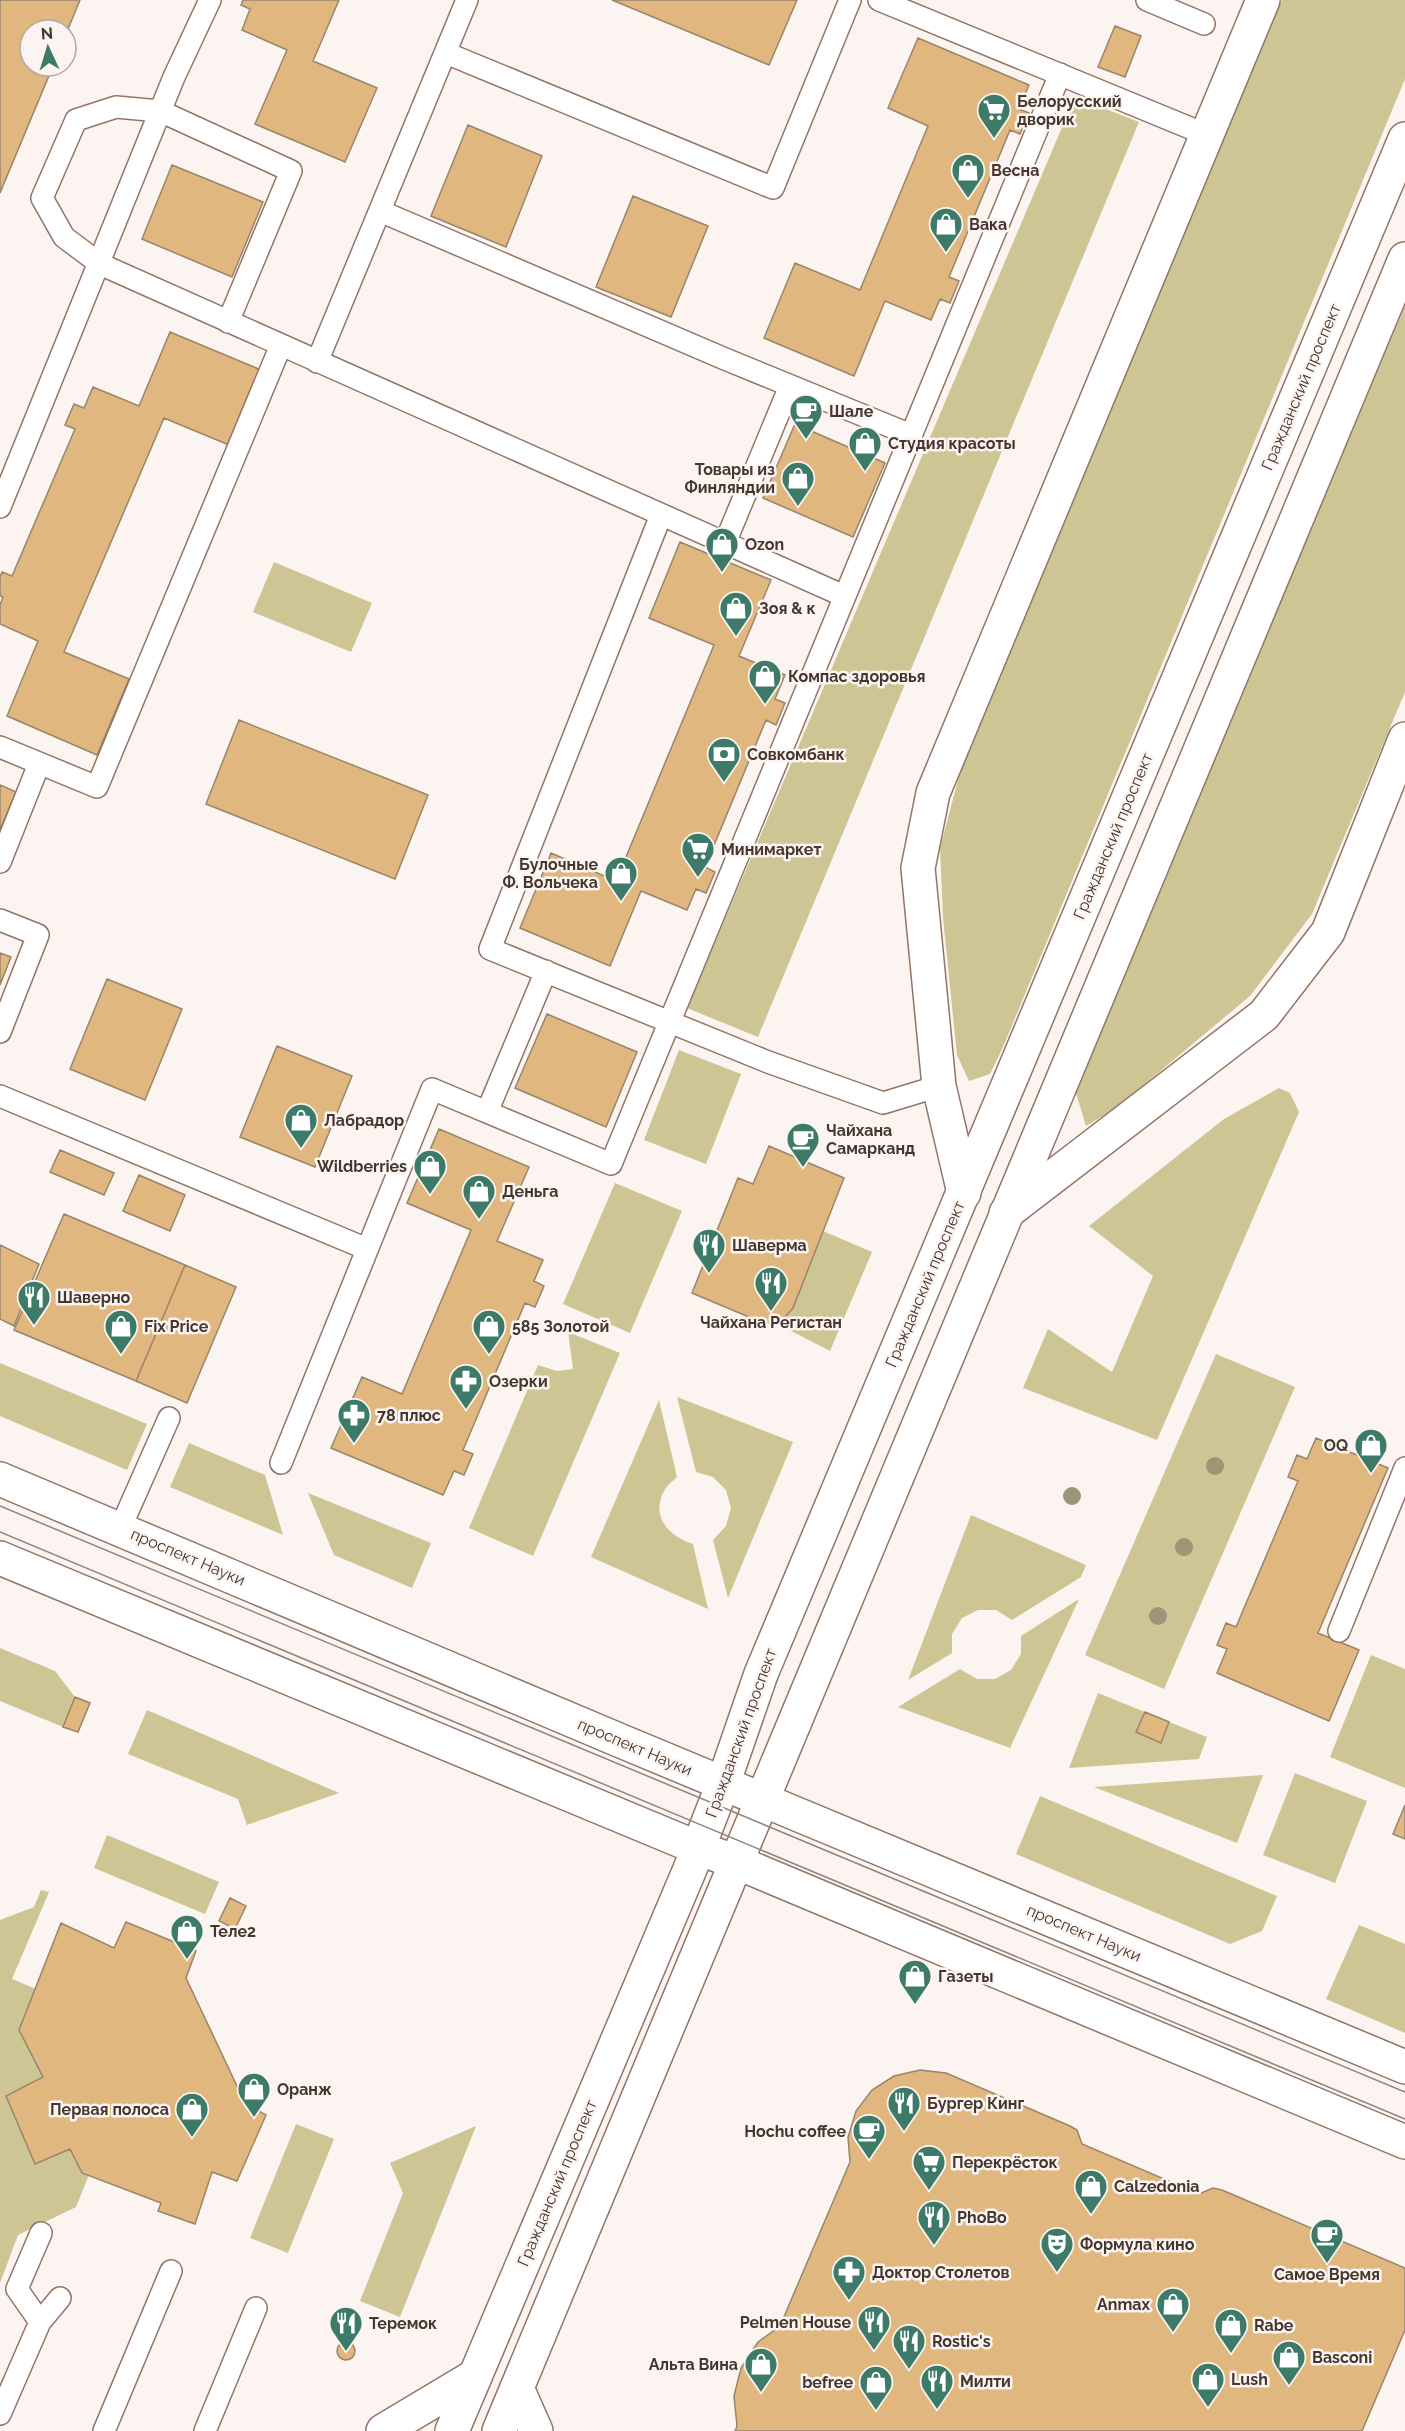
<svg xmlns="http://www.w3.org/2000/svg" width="1405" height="2431" viewBox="0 0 1405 2431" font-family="Raleway,sans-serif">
  <rect width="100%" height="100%" fill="#fbf4f0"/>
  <!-- green -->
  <path fill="#cec595" d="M1282,0H1405V79L1003,1047L990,1074L969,1081L957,1055L943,918L940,848L963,761Z
    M1075,97L1139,122L758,1037L687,1008Z
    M1405,306V692L1312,914L1250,996L1116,1108L1086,1126L1075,1090Z
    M274,562L372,603L351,652L253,612Z
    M679,1050L741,1074L706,1164L644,1140Z
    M1279,1088L1290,1093L1299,1112L1157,1440L1023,1388L1048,1329L1112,1372L1153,1276L1089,1226L1224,1119Z
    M615,1183L682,1211L630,1333L563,1304Z
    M823,1231L872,1252L830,1351L774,1322L785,1317L793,1308Z
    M568,1332L620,1353L533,1556L469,1528L538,1365L557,1371L573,1369Z
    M1216,1354L1295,1387L1164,1689L1085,1655Z
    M0,1363L147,1424L127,1470L0,1416Z
    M677,1397L793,1442L728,1598L713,1540L726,1526L731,1508L726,1490L713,1477L696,1472Z
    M659,1400L677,1477C673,1481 666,1486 664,1491C650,1517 670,1537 693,1544L708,1609L591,1557Z
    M189,1443L265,1475L283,1535L170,1487Z
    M308,1493L431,1543L412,1588L334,1555Z
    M971,1515L1086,1565L1081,1577L1012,1620L996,1610H978L962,1618L952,1634V1653L908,1680Z
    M1079,1599L1010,1748L898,1707L960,1669L977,1679H995L1011,1670L1021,1654V1636Z
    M0,1648L55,1671L75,1697L63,1727L0,1701Z
    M1371,1655L1405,1669V1788L1330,1757Z
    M1098,1693L1145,1712L1137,1732L1161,1742L1169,1722L1207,1737L1199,1759L1069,1768Z
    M147,1710L339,1793L247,1825L238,1799L128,1754Z
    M1295,1773L1367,1801L1335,1883L1263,1855Z
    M1263,1775L1237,1843L1094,1787Z
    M1040,1796L1277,1896L1262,1931L1230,1944L1016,1854Z
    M107,1835L219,1882L205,1914L94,1868Z
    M41,1890L49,1892L12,1979L36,1989L19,2030L43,2077L6,2096L35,2164L70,2149L82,2173L89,2175L76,2207L18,2235L0,2283V1920L34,1907Z
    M1359,1925L1405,1944V2033L1326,1999Z
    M296,2124L334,2139L288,2253L250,2238Z
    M476,2126L400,2317L360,2301L403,2193L390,2163Z"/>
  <!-- building -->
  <path fill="#e1b780" stroke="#99856a" stroke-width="1.5" d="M80,0L66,34V30H30V66H53L0,193V0Z
    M243,0H339L313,61L377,88L345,162L255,124L287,50L242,30L250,9L241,5Z
    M612,0H797L769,65Z
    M1115,26L1141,36L1125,77L1098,67Z
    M918,38L1029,85L1019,109L1029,113L1020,134L1010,130L949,277L959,281L950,303L940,299L931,320L885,301L854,376L764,338L795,263L860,290L928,126L888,108Z
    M468,125L542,156L506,247L431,216Z
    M172,165L263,202L232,277L142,239Z
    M633,196L708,226L671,317L596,287Z
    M170,332L261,370L229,445L164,418L64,652L129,679L97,755L7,716L38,641L0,624V605L3,597L0,596V577L2,572L12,576L75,429L65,425L74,404L84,408L93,387L139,406Z
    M795,424L885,463L853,537L763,498Z
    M680,542L771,580L739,656L785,675L775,699L785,703L776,725L766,720L705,867L715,872L706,893L696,889L687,910L641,891L610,966L520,928L551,853L616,881L714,645L649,618Z
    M239,720L428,795L395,879L206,804Z
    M0,785L16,792L0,830Z
    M0,953L11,957L0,985Z
    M107,979L182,1009L145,1100L70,1069Z
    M547,1014L637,1052L606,1127L515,1088Z
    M277,1046L352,1076L315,1167L240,1137Z
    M439,1129L529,1167L497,1241L543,1260L534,1281L544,1286L535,1307L525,1303L463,1450L473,1454L464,1475L454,1471L443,1495L331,1448L362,1377L402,1394L471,1230L407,1203Z
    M769,1146L844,1178L793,1308L785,1317L774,1322L763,1323L692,1293L738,1178L753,1184Z
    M60,1150L114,1173L104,1195L50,1172Z
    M139,1175L185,1195L170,1231L123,1211Z
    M64,1214L185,1265L136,1381L14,1330Z
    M0,1245L39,1264L14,1326L0,1319Z
    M185,1265L236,1287L187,1403L136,1381Z
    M1316,1438L1388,1468L1318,1633L1359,1650L1329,1721L1217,1673L1227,1649L1217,1645L1226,1623L1236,1627L1298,1481L1288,1477L1297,1455L1307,1459Z
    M75,1697L90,1703L78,1732L63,1727Z
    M1145,1712L1169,1722L1161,1743L1136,1732Z
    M1405,1805V1839L1393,1834Z
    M230,1898L246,1906L235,1929L219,1921Z
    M126,1922L196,1951L186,1978L245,2103L266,2115L237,2181L212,2172L195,2224L158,2211L161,2203L82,2173L70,2149L35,2164L6,2096L43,2077L19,2030L61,1923L114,1948Z
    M920,2070L946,2073L1070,2126L1077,2130L1082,2144L1199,2194L1213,2188L1222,2190L1405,2268V2330L1362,2431H735L737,2426L734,2396L741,2368L758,2342L780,2326L850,2162L848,2137L856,2111L872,2090L894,2076Z
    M337 2351a9 9 0 1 1 18 0a9 9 0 1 1-18 0Z"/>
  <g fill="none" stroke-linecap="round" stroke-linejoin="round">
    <defs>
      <path id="lane" d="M879,0L1207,135
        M1147,0L1204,24
        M446,53L773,188L850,0
        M380,211L725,359L911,435
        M228,322L291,171L160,111L116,107L76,120L42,198L64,237L100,264L844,596
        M317,362L467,0
        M0,507L174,77L210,0
        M661,515L490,949L768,1062L883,1103L939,1086
        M725,543L790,386
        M0,747L97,787L281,345
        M0,862L39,764
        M0,920L38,935L0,1032
        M0,1096L367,1249
        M487,1112L546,971
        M281,1463L432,1089L611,1164L1060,74
        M120,1529L169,1418
        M1339,1631L1405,1468
        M40,2322L60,2298
        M0,2414L40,2322L17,2289L41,2233
        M104,2431L171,2271
        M205,2431L256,2308"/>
      <path id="street" d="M964,1193L939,1086L918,868L933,793L1263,0
        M1006,1213L1264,1015L1328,932L1405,739
        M517,2388L536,2431
        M383,2431L475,2376"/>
      <path id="secondary" d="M0,1479L621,1741L1405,2067
        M0,1558L698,1848L736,1862L1405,2142
        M452,2431L690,1869L723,1784L761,1674L1405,139
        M499,2431L1405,259"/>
    </defs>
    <!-- lane casing -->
    <use href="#lane" stroke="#937565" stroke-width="24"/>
    <!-- street casing -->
    <use href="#street" stroke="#937565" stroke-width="36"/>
    <!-- secondary casing -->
    <use href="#secondary" stroke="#937565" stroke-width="36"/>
    <!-- lane -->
    <use href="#lane" stroke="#fff" stroke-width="21"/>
    <!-- street -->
    <use href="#street" stroke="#fff" stroke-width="33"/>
    <!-- secondary -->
    <use href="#secondary" stroke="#fff" stroke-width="33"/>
    <!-- tram -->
    <path stroke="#8f847e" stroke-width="1.5" d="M0,1506L1405,2092
      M0,1532L1405,2119"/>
  </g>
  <!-- trees -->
  <g fill="#9e9578">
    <circle cx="1215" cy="1466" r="9"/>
    <circle cx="1072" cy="1496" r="9"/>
    <circle cx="1184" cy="1547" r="9"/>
    <circle cx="1158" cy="1616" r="9"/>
  </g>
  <!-- icons -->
  <defs>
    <symbol id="supermarket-pin" viewBox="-11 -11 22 30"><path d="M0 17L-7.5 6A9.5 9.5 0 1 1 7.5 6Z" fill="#3d7b68" stroke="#fbf4f0"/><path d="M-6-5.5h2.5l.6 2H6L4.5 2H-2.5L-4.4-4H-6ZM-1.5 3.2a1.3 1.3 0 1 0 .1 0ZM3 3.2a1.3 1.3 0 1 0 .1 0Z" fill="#fff"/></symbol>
    <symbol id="shop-pin" viewBox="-11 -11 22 30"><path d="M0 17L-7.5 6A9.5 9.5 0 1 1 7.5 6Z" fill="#3d7b68" stroke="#fbf4f0"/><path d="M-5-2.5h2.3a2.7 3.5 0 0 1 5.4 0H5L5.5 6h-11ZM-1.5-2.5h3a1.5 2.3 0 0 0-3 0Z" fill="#fff"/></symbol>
    <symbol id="cafe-pin" viewBox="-11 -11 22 30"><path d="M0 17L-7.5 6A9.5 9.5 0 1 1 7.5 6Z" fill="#3d7b68" stroke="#fbf4f0"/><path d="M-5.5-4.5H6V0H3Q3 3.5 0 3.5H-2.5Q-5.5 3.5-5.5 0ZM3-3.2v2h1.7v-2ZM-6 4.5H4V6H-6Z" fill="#fff"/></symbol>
    <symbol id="bank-pin" viewBox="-11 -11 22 30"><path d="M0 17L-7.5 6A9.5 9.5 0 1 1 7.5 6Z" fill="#3d7b68" stroke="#fbf4f0"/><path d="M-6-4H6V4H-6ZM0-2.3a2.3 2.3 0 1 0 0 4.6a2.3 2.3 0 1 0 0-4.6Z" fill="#fff"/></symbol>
    <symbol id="restaurant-pin" viewBox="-11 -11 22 30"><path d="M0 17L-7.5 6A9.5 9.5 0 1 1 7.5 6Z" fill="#3d7b68" stroke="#fbf4f0"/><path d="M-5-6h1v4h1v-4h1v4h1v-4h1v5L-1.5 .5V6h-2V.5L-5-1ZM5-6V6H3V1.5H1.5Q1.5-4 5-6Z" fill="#fff"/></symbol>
    <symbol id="pharmacy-pin" viewBox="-11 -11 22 30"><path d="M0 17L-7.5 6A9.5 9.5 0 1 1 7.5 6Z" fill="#3d7b68" stroke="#fbf4f0"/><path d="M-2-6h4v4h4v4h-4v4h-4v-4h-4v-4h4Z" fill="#fff"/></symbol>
    <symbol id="theatre-pin" viewBox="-11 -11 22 30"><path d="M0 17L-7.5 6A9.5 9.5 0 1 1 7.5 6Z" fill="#3d7b68" stroke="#fbf4f0"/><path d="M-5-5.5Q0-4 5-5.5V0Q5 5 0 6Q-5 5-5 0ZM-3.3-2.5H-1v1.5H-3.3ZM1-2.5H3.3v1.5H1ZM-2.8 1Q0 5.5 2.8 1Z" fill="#fff"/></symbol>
  </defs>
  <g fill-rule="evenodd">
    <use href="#supermarket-pin" x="975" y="91" width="38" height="52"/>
    <use href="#shop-pin" x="949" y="151" width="38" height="52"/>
    <use href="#shop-pin" x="927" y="205" width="38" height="52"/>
    <use href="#cafe-pin" x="787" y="392" width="38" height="52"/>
    <use href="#shop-pin" x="846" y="424" width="38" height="52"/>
    <use href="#shop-pin" x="779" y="459" width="38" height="52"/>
    <use href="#shop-pin" x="703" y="525" width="38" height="52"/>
    <use href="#shop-pin" x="717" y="589" width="38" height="52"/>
    <use href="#shop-pin" x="746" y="657" width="38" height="52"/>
    <use href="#bank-pin" x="705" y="735" width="38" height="52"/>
    <use href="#supermarket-pin" x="679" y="830" width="38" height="52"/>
    <use href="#shop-pin" x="602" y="854" width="38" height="52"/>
    <use href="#shop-pin" x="282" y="1101" width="38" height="52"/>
    <use href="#cafe-pin" x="784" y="1120" width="38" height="52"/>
    <use href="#shop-pin" x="411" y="1147" width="38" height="52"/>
    <use href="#shop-pin" x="460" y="1172" width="38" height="52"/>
    <use href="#restaurant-pin" x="690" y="1226" width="38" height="52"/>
    <use href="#restaurant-pin" x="752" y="1264" width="38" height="52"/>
    <use href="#restaurant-pin" x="15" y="1278" width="38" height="52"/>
    <use href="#shop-pin" x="102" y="1307" width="38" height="52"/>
    <use href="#shop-pin" x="470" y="1307" width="38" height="52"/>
    <use href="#pharmacy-pin" x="447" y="1362" width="38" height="52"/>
    <use href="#pharmacy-pin" x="335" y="1396" width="38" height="52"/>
    <use href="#shop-pin" x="1352" y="1426" width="38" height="52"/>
    <use href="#shop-pin" x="168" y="1912" width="38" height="52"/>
    <use href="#shop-pin" x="896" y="1957" width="38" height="52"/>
    <use href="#shop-pin" x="235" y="2070" width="38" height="52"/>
    <use href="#restaurant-pin" x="885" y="2084" width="38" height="52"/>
    <use href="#shop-pin" x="173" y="2090" width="38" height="52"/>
    <use href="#cafe-pin" x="850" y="2112" width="38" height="52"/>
    <use href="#supermarket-pin" x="910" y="2143" width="38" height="52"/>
    <use href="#shop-pin" x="1072" y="2167" width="38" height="52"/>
    <use href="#restaurant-pin" x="915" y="2198" width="38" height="52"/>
    <use href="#cafe-pin" x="1308" y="2216" width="38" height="52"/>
    <use href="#theatre-pin" x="1038" y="2225" width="38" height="52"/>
    <use href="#pharmacy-pin" x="830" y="2253" width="38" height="52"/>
    <use href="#shop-pin" x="1154" y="2285" width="38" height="52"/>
    <use href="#restaurant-pin" x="855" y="2303" width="38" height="52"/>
    <use href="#restaurant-pin" x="327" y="2304" width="38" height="52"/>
    <use href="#shop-pin" x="1212" y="2306" width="38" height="52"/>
    <use href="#restaurant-pin" x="890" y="2322" width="38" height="52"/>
    <use href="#shop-pin" x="1270" y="2338" width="38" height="52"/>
    <use href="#shop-pin" x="742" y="2345" width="38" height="52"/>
    <use href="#shop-pin" x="1189" y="2360" width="38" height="52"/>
    <use href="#restaurant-pin" x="918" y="2362" width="38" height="52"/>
    <use href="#shop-pin" x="857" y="2363" width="38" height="52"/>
  </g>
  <g text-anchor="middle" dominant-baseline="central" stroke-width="5" stroke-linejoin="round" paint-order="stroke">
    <!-- poi labels -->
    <g font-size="16" font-weight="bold" fill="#453730" stroke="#fbf4f0" text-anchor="start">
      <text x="1017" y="101">Белорусский<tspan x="1017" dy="18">дворик</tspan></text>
      <text x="991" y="170">Весна</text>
      <text x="969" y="224">Вака</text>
      <text x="829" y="411">Шале</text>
      <text x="888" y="443">Студия красоты</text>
      <text x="775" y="469" text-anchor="end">Товары из<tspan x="775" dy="18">Финляндии</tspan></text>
      <text x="745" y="544">Ozon</text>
      <text x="759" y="608">Зоя &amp; к</text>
      <text x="788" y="676">Компас здоровья</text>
      <text x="747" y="754">Совкомбанк</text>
      <text x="721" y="849">Минимаркет</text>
      <text x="598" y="864" text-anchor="end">Булочные<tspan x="598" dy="18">Ф. Вольчека</tspan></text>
      <text x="324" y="1120">Лабрадор</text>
      <text x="826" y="1130">Чайхана<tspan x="826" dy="18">Самарканд</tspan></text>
      <text x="407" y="1166" text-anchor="end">Wildberries</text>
      <text x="502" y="1191">Деньга</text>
      <text x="732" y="1245">Шаверма</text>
      <text x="57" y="1297">Шаверно</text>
      <text x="771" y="1322" text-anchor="middle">Чайхана Регистан</text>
      <text x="144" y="1326">Fix Price</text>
      <text x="512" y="1326">585 Золотой</text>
      <text x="489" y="1381">Озерки</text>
      <text x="377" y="1415">78 плюс</text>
      <text x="1348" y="1445" text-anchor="end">OQ</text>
      <text x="210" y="1931">Теле2</text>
      <text x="938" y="1976">Газеты</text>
      <text x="277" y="2089">Оранж</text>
      <text x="927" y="2103">Бургер Кинг</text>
      <text x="169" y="2109" text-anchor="end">Первая полоса</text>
      <text x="846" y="2131" text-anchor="end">Hochu coffee</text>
      <text x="952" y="2162">Перекрёсток</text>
      <text x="1114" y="2186">Calzedonia</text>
      <text x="957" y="2217">PhoBo</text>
      <text x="1080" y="2244">Формула кино</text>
      <text x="872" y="2272">Доктор Столетов</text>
      <text x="1327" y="2274" text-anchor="middle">Самое Время</text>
      <text x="1150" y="2304" text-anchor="end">Anmax</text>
      <text x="851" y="2322" text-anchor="end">Pelmen House</text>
      <text x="369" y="2323">Теремок</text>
      <text x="1254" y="2325">Rabe</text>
      <text x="932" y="2341">Rostic's</text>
      <text x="1312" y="2357">Basconi</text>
      <text x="738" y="2364" text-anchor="end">Альта Вина</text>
      <text x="1231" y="2379">Lush</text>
      <text x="960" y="2381">Милти</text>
      <text x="853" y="2382" text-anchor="end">befree</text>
    </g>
    <!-- street labels -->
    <g font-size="16" fill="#453730" stroke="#fbf4f0">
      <text transform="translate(1301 387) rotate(-67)">Гражданский проспект</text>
      <text transform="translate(1113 836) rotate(-67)">Гражданский проспект</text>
      <text transform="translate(925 1284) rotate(-67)">Гражданский проспект</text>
      <text transform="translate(188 1557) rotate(23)">проспект Науки</text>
      <text transform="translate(741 1733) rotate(-70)">Гражданский проспект</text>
      <text transform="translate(635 1747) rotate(23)">проспект Науки</text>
      <text transform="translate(1084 1933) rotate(23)">проспект Науки</text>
      <text transform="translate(557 2183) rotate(-67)">Гражданский проспект</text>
    </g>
  </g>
  <!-- north arrow -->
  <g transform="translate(48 48) rotate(356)"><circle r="28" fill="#fbf4f0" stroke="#b2a8a3" stroke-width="1.5"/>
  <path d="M0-4.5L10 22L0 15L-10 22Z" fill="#3d7b68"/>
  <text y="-9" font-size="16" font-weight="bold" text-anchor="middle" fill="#453730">N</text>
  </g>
</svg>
